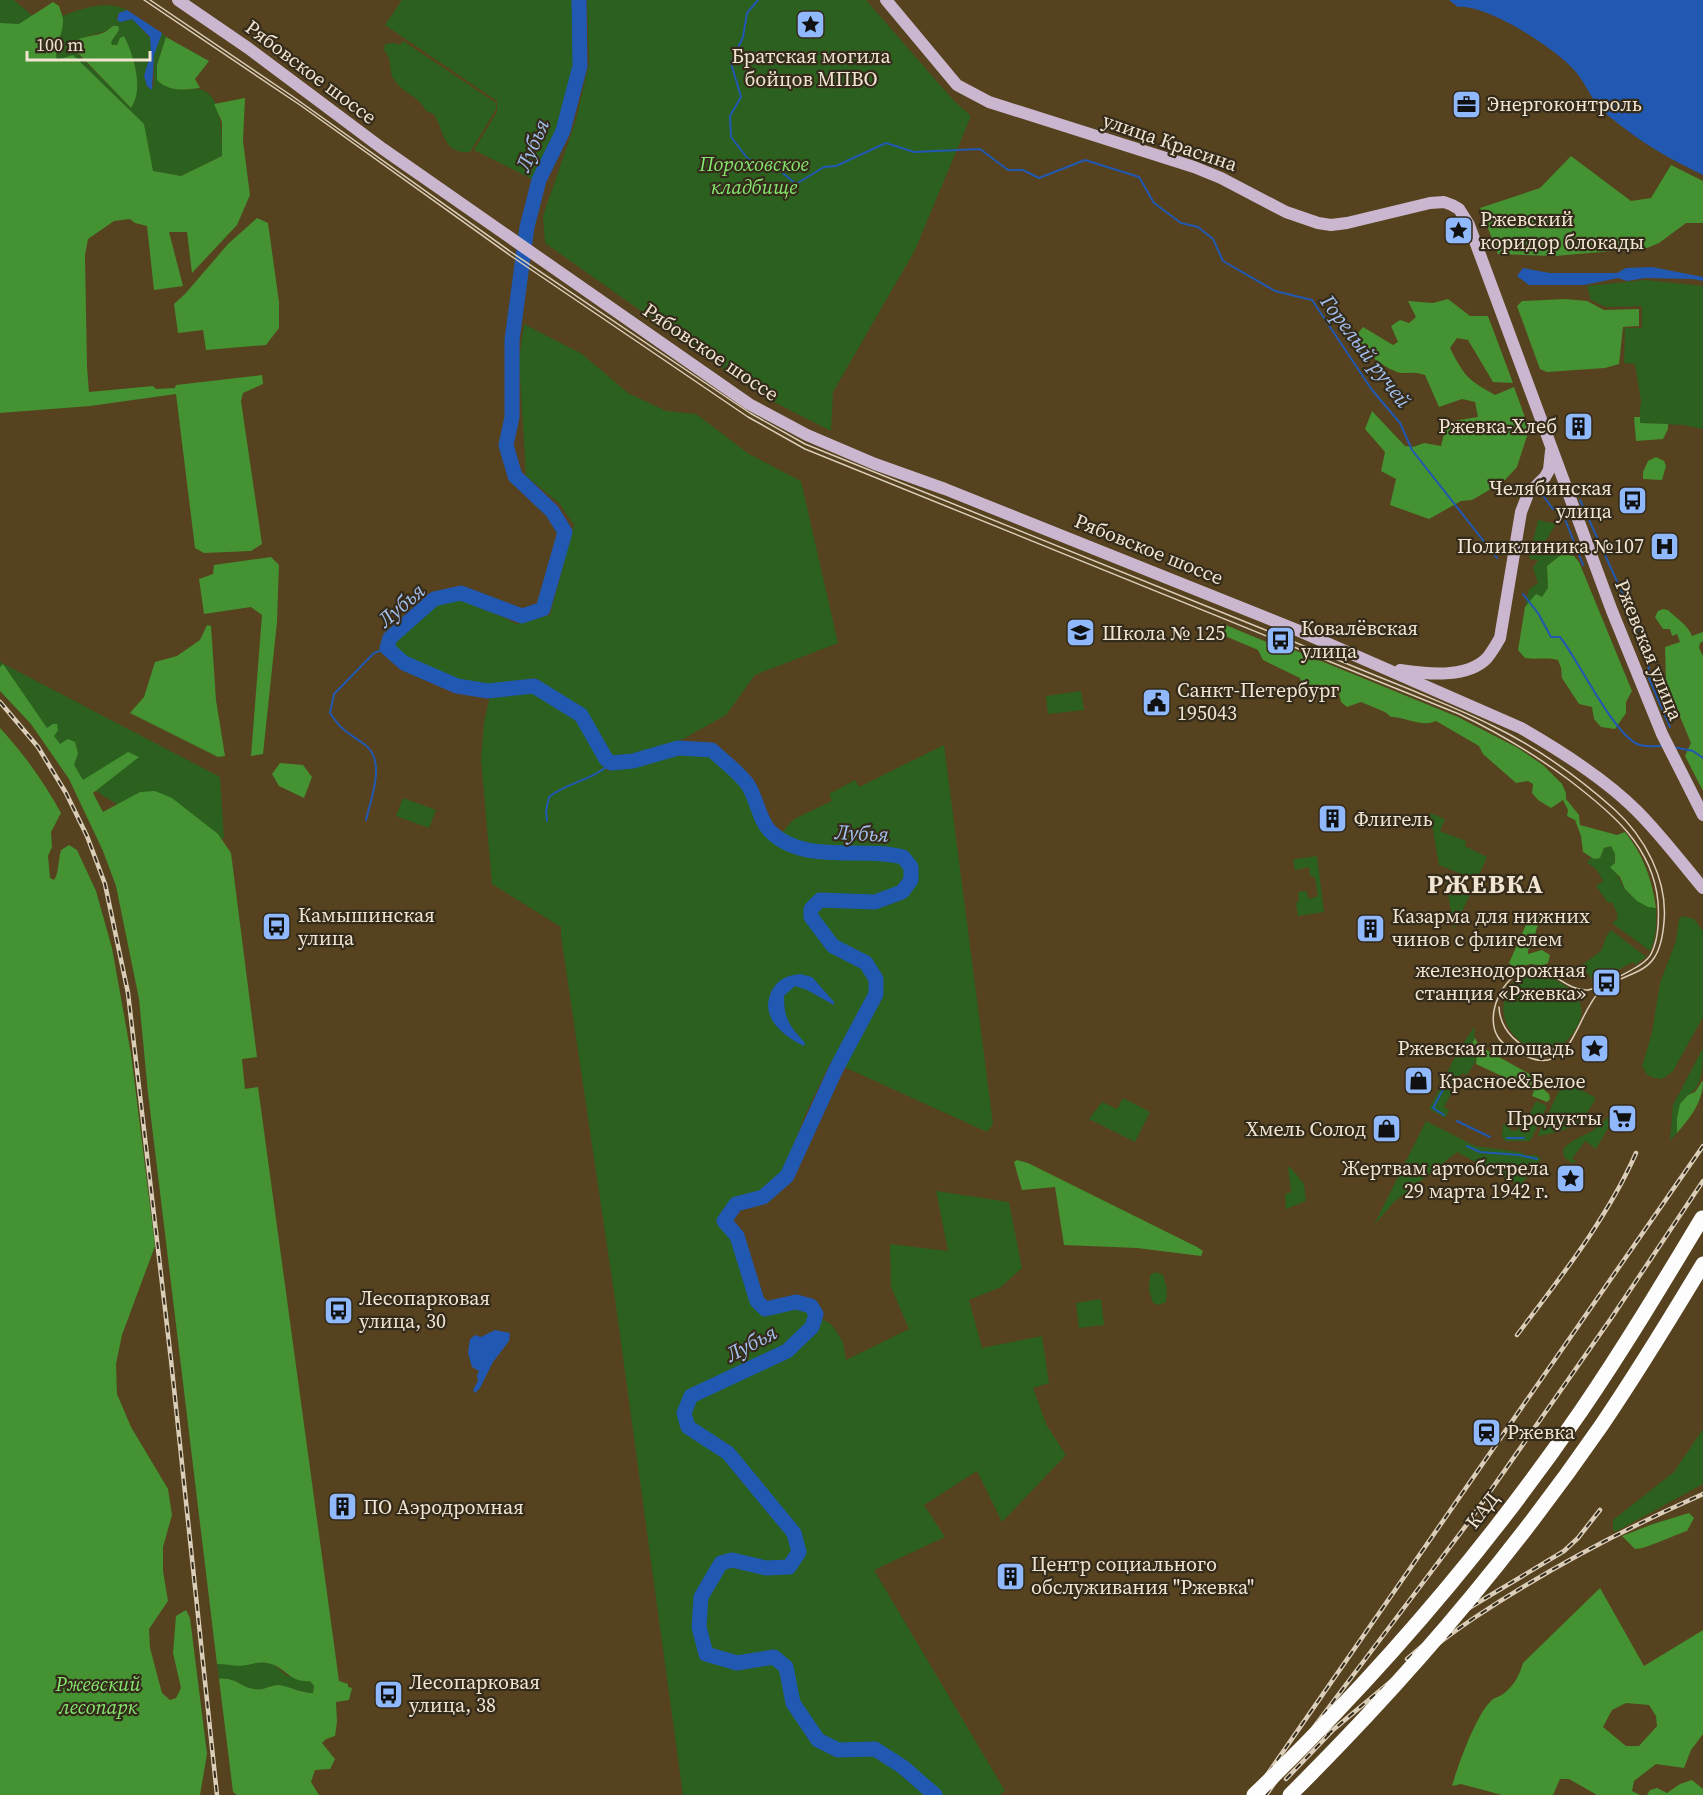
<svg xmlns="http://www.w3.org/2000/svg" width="1703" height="1795" viewBox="0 0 1703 1795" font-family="'Source Serif 4',serif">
  <rect width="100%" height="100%" fill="#56421f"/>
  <!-- green -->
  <path fill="#2c601f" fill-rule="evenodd" d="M0,0H14L58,38L63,21L62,16C85,8 105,0 127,10L120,12L116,18L123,22L132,19L150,38L151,54L144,77L148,88L154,87V55L162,33L166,37L157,65L184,90C188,90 194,88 198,89C223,91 222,138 222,156L181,176L152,171L148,150L78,221L0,399ZM113,26L119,30L110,42L112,46L117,45L120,38L131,108L78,54L87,36L104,32Z
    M402,0H574L575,66L559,131L534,180L474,150L497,112V101L385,25Z
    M587,0H866L954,101L971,116L915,250L833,392L831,431L774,402L744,384L545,243L543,216L575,123L589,64Z
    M403,41L496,103V109L470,152C443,154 445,133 434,114L426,111C419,96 404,94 395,81C387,70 394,62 384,50L385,44L394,43L400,45Z
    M1645,280L1703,286V429L1684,425L1639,423L1641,400L1635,364L1624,363L1625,328H1642V306L1606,307L1591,300L1587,286Z
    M524,324L582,354L628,393L666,411L696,414L749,454L801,481L838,643L755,675L726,715L683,739L632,757H612L585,712L535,678L488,687L457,681L399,654L392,640L420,612L445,599L463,598L517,624L550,615L574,525L559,503L526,476L519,360Z
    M1538,520L1556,524L1541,548L1549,554L1559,549L1562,554L1547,566L1548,588L1542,598L1536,595L1525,607L1529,589L1538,583L1533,568L1538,560L1529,559Z
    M0,662L220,777L224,838L206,842L143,819L105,797L68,771L31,707L0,690Z
    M1081,691L1084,710L1048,714L1046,696Z
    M533,693L575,716L607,771L676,754L710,755L745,787L763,832L775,840L794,819L832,801L829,794L855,780L859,787L944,745L993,1124L987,1132L831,1061L805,1115L783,1173L761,1192L734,1200L724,1207L718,1222L733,1238L753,1304L763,1314L796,1308L808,1310L832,1325L843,1342L846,1360L909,1329L891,1287L890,1244L948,1251L936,1191L1009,1202L1022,1268L1001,1287L969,1300L982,1348L1042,1336L1049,1383L1033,1388L1047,1426L1066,1455L1002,1522L977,1471L924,1505L945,1537L874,1570L1005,1791L999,1795H683L616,1306L561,936V927L492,884L481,759L484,722L490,696Z
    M403,798L436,810L429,828L396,816Z
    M1430,813L1445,819L1440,831L1466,841L1465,846L1487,857L1477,880L1439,865Z
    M1611,846L1615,854L1614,871C1620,877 1620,882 1625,889C1631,897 1646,907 1656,908C1656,923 1657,937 1650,951L1612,923L1618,919L1616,916L1618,915L1612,902L1608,903L1596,886L1603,881C1599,872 1595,867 1587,863L1590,858L1594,859L1604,848Z
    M1317,856L1324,912L1298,916L1296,903L1299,901L1298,892L1306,891L1309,899L1318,896L1315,878L1310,875L1309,867L1295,870L1293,861L1295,859Z
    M1446,881L1471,892L1454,929Z
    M1683,916L1694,919L1703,931V1017L1673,1071L1667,1076L1661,1079L1654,1078L1647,1075L1642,1066L1652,1033L1660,983L1676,941L1679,919Z
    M1611,930L1646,957L1635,965L1633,962L1594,982L1582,965L1601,951L1606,937Z
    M1537,971C1558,980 1593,996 1578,1024C1574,1032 1569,1041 1560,1045C1527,1062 1490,1023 1508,990C1515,977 1523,973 1537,971Z
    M1475,1026L1474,1036L1475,1038L1473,1041L1477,1059L1467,1075L1462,1073L1444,1107L1449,1110L1445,1118L1429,1109L1458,1051Z
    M1703,1048C1703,1065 1703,1087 1688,1095L1677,1118V1133L1670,1141L1673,1105Z
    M1567,1082L1596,1098C1580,1128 1571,1129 1539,1136L1538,1135L1563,1083Z
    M1123,1098L1150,1112L1135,1142L1089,1119L1102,1102L1117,1109Z
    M1536,1101L1547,1106L1530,1141H1505L1502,1136L1503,1124H1509L1511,1131L1519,1130L1518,1122L1525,1124Z
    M1617,1106L1619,1109L1596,1149L1585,1141L1572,1159L1577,1162L1572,1163L1564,1157L1563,1150C1569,1140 1582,1137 1592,1131C1602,1124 1610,1116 1617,1106Z
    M1426,1121L1475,1146L1520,1152L1526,1155H1536L1541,1159L1520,1186L1457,1152L1394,1202L1374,1225Z
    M1288,1167H1290L1304,1184L1306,1201L1286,1209L1285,1194L1291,1192Z
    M1156,1272L1163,1275L1167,1288L1166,1302L1159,1305L1153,1303L1149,1290L1150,1275Z
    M1101,1299L1104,1325L1079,1328L1076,1303Z
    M1703,1429V1484L1615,1532L1613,1530V1520L1674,1472Z
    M256,1661L273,1664L287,1676L310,1681L314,1686L313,1693C299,1693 287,1685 277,1685C269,1686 262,1691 254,1689C240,1687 234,1676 219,1679L217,1664L245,1665Z"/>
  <!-- forest -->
  <path fill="#449231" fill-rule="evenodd" d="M53,2L59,6C60,10 63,16 63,20C64,34 53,46 57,60L73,55L144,124L153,171L181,176L222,156V122L214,104L245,98L243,141L250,195L237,225L192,273L187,232H169L183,286L154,290L147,226L135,223L130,219L114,221L88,239L85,255L87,367L89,392L153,386L156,389L175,388L176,385L262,375L263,384L243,393L241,401L262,544L251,551L204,553L195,548L176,394L90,406L0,413V23L19,24Z
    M113,26H118L119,30L111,42L112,45H117L120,38L124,36C134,56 144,89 131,108L79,54L70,49C76,34 93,38 105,32C108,30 110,28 113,26Z
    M166,37L209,61L195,79L200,88C184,90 169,92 157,80V65Z
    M1571,156L1631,201L1651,198L1671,165L1703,181V223H1686L1659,243L1647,248L1555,256L1498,254L1480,208L1540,188Z
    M257,218L268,223L279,302V328L266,345L206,350L203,330L178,333L174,304L185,294L228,244Z
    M1448,299L1470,316H1488L1513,383L1493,382L1468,340L1457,338L1450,348C1464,376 1468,380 1495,395L1514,387L1526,420L1527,436L1517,467L1503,482L1472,500L1461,501L1429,519L1390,505L1396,479L1381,471L1385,452L1365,429L1372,411L1405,446L1413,447L1424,443L1441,446L1447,422L1478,417L1475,402L1462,399L1439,407L1425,375C1412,370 1405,375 1397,372C1380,366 1366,351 1352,340L1363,327L1393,345L1398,342L1391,326L1400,320L1409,323L1416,317L1408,301L1433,303Z
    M1565,299L1587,301L1604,310L1639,309V326L1623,327L1619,364L1605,368L1547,372L1540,369L1517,306L1522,301Z
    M1634,417H1640V423L1668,424V429L1663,439L1636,441Z
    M1656,457L1664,461L1666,466L1662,480L1643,479V472L1648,461Z
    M1562,554L1574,556L1579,562L1632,691L1626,702V713L1615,729L1601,727L1594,719L1592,707L1579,704L1562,678L1561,668L1558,660C1546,657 1536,660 1525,658L1518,650L1525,607L1536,594L1542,597L1548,588L1547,566Z
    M271,557L279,565L277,622L263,754L251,756L262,615L251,607L204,614L199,579L213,574L214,565Z
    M1663,609L1668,610C1676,618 1688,625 1692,636L1703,632V641L1700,643L1699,648L1703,656V791L1685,756L1691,743L1666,683L1665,647L1680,642L1677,634L1672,636L1670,629H1663L1655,617L1658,611Z
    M1221,623L1274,645L1277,643L1458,717L1518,748L1543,765L1562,784L1566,793V799L1579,815L1580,825L1617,835L1625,832C1643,854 1652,879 1656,908L1648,907L1637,901L1625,889L1620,877L1610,867L1615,863V854L1611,846L1604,848L1600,858L1594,859L1583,852L1581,836L1575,820L1567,816L1568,810L1563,800L1551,808L1538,800L1532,793L1533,784L1528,781L1516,783L1483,754L1479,746L1436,721C1421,728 1407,717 1391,717L1385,712L1361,702L1347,707L1341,702L1339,693L1314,685L1308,687L1301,686L1300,678L1263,660L1258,650L1225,636L1219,629Z
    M207,625L211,626L216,700L225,756L218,757L130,713L144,697L155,662L177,656L200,640Z
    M3,664L47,728L53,724H57L58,730L54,736L60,744L68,739L75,742L78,753L74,765L83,780L128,752L139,757L93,793L103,812L140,792L155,791L172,798L218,834L231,853L257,1057L242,1059L245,1089L258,1087L339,1681L348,1684V1687L352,1688L349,1700L336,1702L337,1722L335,1736L326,1739L322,1743L335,1759L330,1769L315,1770L311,1782L319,1795H237L233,1792L219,1679C234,1676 240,1687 254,1689C262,1691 269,1686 277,1685C287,1685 299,1693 313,1693L314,1686L310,1681C290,1683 286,1668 271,1664C261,1661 256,1663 247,1665C238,1667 226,1664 217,1664L148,1093L139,999L116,886L103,851L69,779L31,724L0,691V667Z
    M0,728C24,754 44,782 61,813L51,832L52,847L48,856L50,878L54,880C59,874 58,859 61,850L69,845L77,850L96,891L112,948L131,1054L155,1246L122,1335L116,1364L117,1394L131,1427L168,1489L172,1515L163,1547V1571L168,1601L149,1629L150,1648L162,1693L170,1700L176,1698L181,1688L173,1653L176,1616L186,1610L190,1618L207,1754L200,1795H0Z
    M280,763L303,765L312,777L304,798L279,786L272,774Z
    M1539,912L1543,917C1532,931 1538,939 1528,950V954L1542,950L1550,955L1548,963L1542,966L1531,964L1513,968L1509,963L1529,918Z
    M1475,1038L1479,1046L1533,1076V1078L1537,1084L1549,1094L1550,1099L1547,1102L1532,1096L1534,1091L1476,1064L1477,1055L1471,1051V1046Z
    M1703,1080C1703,1102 1691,1117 1677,1133V1118L1680,1104L1688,1095L1695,1092Z
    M1017,1160L1028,1163L1197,1247L1203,1251L1201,1256L1137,1248L1064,1245L1055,1187L1022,1190L1014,1162Z
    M1689,1513L1694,1518L1687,1531C1674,1535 1646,1549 1635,1549L1622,1536L1653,1524Z
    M1600,1588L1644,1666L1703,1630V1734L1691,1750L1684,1768L1656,1764L1634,1781L1632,1791L1640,1795H1597L1569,1779H1560L1553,1795H1502L1461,1784L1452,1786C1458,1765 1476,1715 1491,1701C1494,1697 1500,1697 1503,1694C1514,1686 1519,1676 1523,1663ZM1626,1703L1649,1705L1656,1716L1657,1726L1639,1746H1626L1603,1727L1612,1710Z
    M1692,1780L1703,1789V1795H1647L1650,1790L1657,1788L1667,1793L1680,1784Z"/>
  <!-- water -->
  <path fill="#2158b2" d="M1449,0H1703V175C1676,162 1648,147 1624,128C1616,122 1606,114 1599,107C1590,96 1585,83 1576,72C1557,49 1487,4 1458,7Z
    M127,10L162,33L154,55L152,90L147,86L144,76L151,53L150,37L132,19L121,22L117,20L119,13Z
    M1652,267L1703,277V281L1693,279L1645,278L1627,281L1618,278L1584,285H1529L1517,276L1523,268L1550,273H1617L1626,268Z
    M800,974L812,977L834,1002V1005L807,990L795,986L784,996C784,1020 790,1026 805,1043L804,1046C785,1037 761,1019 770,995C776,980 785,976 800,974Z
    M495,1330L510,1333L509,1341L493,1362L480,1388L475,1393L473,1390L478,1381L477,1375L479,1371L472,1367L468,1353L470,1339L475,1335L481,1337Z"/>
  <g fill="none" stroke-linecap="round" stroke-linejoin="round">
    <!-- stream -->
    <path stroke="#2158b2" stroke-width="2" d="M758,0L747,13L743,37L731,63L741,97L730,116L731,137L748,159L778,169L796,184L824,167L836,166L886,143L914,152L980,149L1008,170H1023L1039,178L1085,160L1139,177L1154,203L1181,223L1198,227L1213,239L1223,261L1275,291L1312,300L1372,390L1400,423L1412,450L1497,558
      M1543,495L1552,508L1563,514L1583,565
      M1580,500L1650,654L1648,676L1670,727
      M1523,594L1538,613L1551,637H1560C1578,659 1615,738 1640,745C1648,747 1657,746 1664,746
      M1673,747L1693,751L1703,758
      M366,820C371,798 387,760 364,744C347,732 342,731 330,713L334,694L374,653L387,648
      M547,821L546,811L549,797C567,782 592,781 611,763
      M1444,1115L1433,1108L1447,1082
      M1457,1121L1490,1137
      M1507,1138H1524
      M1467,1146L1480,1152L1519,1155L1537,1159"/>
    <!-- river -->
    <path stroke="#2158b2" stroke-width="15" d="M579,0L580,66L563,131L539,180L527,227L512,340V417L506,445L515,476L552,511L565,532L543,609L522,616L461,593L434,599L390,638L387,648L404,663L457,686L488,691L534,686L581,715L606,759L611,763L633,761L678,748L712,750C723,761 739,772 748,785C757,799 759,820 770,831C803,865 862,846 903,857L911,867V880L902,892L875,902L820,900L811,909V917L833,946L866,963L876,979V994L836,1069L787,1176L763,1197L736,1204L724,1221L737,1236L757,1301L765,1309L796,1302L811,1306L816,1314L812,1327L787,1351L691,1396L684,1413L688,1427L728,1453L794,1533L799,1552L789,1567L766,1568L732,1560L721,1563L701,1597L699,1627L706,1654L737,1663L774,1657L786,1667L793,1703L818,1740L838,1750L875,1749L903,1767L935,1795"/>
    <!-- secondary -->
    <path stroke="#cab7cf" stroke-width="12" d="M178,0L248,48L383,149L749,404L807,435L875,464L945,489L1297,630L1521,728C1561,751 1604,778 1637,811C1661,835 1681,862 1703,888
      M886,0L957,85L989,102L1194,167L1221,178L1286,212L1318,223L1331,225L1347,223L1430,203L1444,202L1452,205L1459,209L1469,225L1612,611L1662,734L1703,815
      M1400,670C1426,674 1467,679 1487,658C1492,652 1496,645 1500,638L1521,512L1528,494L1545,477L1549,470L1551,451"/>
    <!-- tram -->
    <path stroke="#dbceb9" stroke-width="1.5" d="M144,0L300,105L511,256L748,417L805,449L1459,714C1499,733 1534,754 1569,780C1611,812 1653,846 1658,902C1659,917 1659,933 1654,947C1651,955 1650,957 1644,962C1637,968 1595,990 1587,990C1565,991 1550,965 1527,970C1503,975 1484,1015 1498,1037C1504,1047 1517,1052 1528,1057C1572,1076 1577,1013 1600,991C1616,976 1642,976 1654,958C1661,948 1663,934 1664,922C1668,880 1645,837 1614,809C1578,777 1536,747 1493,726C1466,712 1437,701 1409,689C1364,671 1318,652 1273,633C1118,569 962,506 805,444L750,413L511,252L292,96L150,0
      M1499,1007C1500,1030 1520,1051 1544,1051C1552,1051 1559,1047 1567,1044"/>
    <defs>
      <path id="rail" d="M0,702L38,747L66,793L87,836L105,884L128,993L171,1360L217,1795
        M1517,1335C1560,1278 1607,1219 1636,1153
        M1407,1659L1464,1611L1564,1551L1578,1538L1600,1510
        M1327,1735C1375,1695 1422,1653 1474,1618C1546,1570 1624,1529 1703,1494
        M1286,1779L1334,1729
        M1253,1795L1703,1146
        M1266,1795L1317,1723L1468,1523L1612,1317L1703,1181"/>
    </defs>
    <!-- rail casing -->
    <use href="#rail" stroke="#dbceb9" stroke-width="4.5"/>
    <!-- rail -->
    <use href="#rail" stroke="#342b1b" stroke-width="2" stroke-dasharray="7" stroke-linecap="butt"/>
    <!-- highway-bridge -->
    <path stroke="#fdfdfd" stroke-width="15" d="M1254,1795C1375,1678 1486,1550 1581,1411C1624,1348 1663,1283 1702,1218
      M1290,1795C1404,1682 1509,1559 1601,1426C1637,1373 1670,1319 1703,1264"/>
  </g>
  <!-- icons -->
  <defs>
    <symbol id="sight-square" viewBox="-11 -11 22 22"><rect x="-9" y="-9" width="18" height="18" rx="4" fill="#8fb8fd" stroke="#342b1b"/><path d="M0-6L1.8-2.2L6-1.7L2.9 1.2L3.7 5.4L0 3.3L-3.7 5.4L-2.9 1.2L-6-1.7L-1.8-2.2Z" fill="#111"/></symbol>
    <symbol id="office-square" viewBox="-11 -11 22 22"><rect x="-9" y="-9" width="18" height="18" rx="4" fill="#8fb8fd" stroke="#342b1b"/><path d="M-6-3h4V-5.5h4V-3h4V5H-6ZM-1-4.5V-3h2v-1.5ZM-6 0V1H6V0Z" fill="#111"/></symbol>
    <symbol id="building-square" viewBox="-11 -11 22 22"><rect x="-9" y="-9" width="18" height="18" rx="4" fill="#8fb8fd" stroke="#342b1b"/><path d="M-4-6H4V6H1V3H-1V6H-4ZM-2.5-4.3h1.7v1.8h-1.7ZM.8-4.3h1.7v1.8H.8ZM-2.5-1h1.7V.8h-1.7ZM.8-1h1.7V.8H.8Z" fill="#111"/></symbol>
    <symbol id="bus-square" viewBox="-11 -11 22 22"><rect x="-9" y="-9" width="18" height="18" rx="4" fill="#8fb8fd" stroke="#342b1b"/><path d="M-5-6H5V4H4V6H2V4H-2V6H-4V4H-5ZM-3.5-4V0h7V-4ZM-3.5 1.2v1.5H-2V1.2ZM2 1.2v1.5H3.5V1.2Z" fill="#111"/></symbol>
    <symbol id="hospital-square" viewBox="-11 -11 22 22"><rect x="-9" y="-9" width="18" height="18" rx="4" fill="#8fb8fd" stroke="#342b1b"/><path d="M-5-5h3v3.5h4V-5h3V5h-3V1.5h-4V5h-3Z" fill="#111"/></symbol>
    <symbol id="school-square" viewBox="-11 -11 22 22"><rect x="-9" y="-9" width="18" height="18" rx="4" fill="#8fb8fd" stroke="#342b1b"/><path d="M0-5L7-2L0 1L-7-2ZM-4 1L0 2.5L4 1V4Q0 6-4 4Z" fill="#111"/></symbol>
    <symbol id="civic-square" viewBox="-11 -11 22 22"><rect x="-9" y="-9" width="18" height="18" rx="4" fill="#8fb8fd" stroke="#342b1b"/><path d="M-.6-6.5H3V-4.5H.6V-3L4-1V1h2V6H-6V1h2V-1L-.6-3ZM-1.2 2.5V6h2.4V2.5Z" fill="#111"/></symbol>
    <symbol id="shop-square" viewBox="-11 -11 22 22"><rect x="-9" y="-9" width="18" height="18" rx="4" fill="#8fb8fd" stroke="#342b1b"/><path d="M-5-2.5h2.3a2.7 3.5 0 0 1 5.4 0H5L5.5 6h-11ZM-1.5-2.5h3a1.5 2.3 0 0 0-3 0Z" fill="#111"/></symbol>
    <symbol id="supermarket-square" viewBox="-11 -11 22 22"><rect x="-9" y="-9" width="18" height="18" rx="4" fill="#8fb8fd" stroke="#342b1b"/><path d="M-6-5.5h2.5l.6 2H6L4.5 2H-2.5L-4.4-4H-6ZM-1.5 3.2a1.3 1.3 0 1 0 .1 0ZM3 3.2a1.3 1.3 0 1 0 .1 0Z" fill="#111"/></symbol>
    <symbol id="station-square" viewBox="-11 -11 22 22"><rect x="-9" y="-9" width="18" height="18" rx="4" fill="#8fb8fd" stroke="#342b1b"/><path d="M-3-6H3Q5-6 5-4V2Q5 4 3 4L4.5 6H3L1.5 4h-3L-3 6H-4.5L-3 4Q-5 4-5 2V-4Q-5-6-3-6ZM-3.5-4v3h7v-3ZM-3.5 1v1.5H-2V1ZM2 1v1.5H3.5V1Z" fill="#111"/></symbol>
  </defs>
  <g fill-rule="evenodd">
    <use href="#sight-square" x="794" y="8" width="33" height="33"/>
    <use href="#office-square" x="1450" y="88" width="33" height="33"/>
    <use href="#sight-square" x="1442" y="214" width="33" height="33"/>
    <use href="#building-square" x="1562" y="410" width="33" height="33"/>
    <use href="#bus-square" x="1616" y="484" width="33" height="33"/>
    <use href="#hospital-square" x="1648" y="530" width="33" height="33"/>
    <use href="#school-square" x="1064" y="616" width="33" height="33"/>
    <use href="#bus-square" x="1264" y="624" width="33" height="33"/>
    <use href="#civic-square" x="1140" y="686" width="33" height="33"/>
    <use href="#building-square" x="1316" y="802" width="33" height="33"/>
    <use href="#bus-square" x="260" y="910" width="33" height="33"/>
    <use href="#building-square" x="1354" y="912" width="33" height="33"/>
    <use href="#bus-square" x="1590" y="966" width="33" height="33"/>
    <use href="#sight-square" x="1578" y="1032" width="33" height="33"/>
    <use href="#shop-square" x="1402" y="1064" width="33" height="33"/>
    <use href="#supermarket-square" x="1606" y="1102" width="33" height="33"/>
    <use href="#shop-square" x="1370" y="1112" width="33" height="33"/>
    <use href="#sight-square" x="1554" y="1162" width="33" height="33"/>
    <use href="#bus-square" x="322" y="1294" width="33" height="33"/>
    <use href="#station-square" x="1470" y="1416" width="33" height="33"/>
    <use href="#building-square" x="326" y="1490" width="33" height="33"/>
    <use href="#building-square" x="994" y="1560" width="33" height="33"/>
    <use href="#bus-square" x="372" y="1678" width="33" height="33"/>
  </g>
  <g text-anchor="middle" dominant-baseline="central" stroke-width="4.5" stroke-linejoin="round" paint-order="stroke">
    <!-- poi labels -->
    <g font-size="20" fill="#f1e5d2" stroke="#342b1b" text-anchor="start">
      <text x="811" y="56" text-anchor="middle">Братская могила<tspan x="811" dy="23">бойцов МПВО</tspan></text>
      <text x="1487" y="104">Энергоконтроль</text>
      <text x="1480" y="219">Ржевский<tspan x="1480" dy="23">коридор блокады</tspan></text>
      <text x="1557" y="426" text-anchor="end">Ржевка-Хлеб</text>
      <text x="1612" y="488" text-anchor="end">Челябинская<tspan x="1612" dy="23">улица</tspan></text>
      <text x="1644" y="546" text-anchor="end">Поликлиника №107</text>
      <text x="1301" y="628">Ковалёвская<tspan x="1301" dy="23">улица</tspan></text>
      <text x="1102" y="633">Школа № 125</text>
      <text x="1177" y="690">Санкт-Петербург<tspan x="1177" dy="23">195043</tspan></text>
      <text x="1354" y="819">Флигель</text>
      <text x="298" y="915">Камышинская<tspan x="298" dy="23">улица</tspan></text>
      <text x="1392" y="916">Казарма для нижних<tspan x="1392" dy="23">чинов с флигелем</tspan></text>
      <text x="1586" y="970" text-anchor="end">железнодорожная<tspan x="1586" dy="23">станция «Ржевка»</tspan></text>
      <text x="1574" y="1048" text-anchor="end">Ржевская площадь</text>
      <text x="1439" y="1081">Красное&amp;Белое</text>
      <text x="1602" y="1118" text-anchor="end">Продукты</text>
      <text x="1366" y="1129" text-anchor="end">Хмель Солод</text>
      <text x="1549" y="1168" text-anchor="end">Жертвам артобстрела<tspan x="1549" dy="23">29 марта 1942 г.</tspan></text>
      <text x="359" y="1298">Лесопарковая<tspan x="359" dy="23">улица, 30</tspan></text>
      <text x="1507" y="1432">Ржевка</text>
      <text x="363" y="1507">ПО Аэродромная</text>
      <text x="1031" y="1564">Центр социального<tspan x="1031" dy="23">обслуживания "Ржевка"</tspan></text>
      <text x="409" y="1682">Лесопарковая<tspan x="409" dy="23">улица, 38</tspan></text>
    </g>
    <!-- street labels -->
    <g font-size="20" fill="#f1e5d2" stroke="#342b1b">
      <text transform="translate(311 72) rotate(37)">Рябовское шоссе</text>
      <text transform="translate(1170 142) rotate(19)">улица Красина</text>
      <text transform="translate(711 352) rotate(34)">Рябовское шоссе</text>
      <text transform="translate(1149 549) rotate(22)">Рябовское шоссе</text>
      <text transform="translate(1649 650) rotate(68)">Ржевская улица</text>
      <text transform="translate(1482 1510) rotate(-52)">КАД</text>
    </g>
    <!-- park labels -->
    <g font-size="20" font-style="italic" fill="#85e76e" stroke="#342b1b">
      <text x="754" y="164">Пороховское<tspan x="754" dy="23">кладбище</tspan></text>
      <text x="98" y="1684">Ржевский<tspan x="98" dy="23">лесопарк</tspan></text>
    </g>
    <!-- water labels -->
    <g font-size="21" font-style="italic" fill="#a4c0ef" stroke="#342b1b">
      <text transform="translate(532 145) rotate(-67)">Лубья</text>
      <text transform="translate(1366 351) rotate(53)">Горелый ручей</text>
      <text transform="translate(401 605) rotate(-41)">Лубья</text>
      <text transform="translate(862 833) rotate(3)">Лубья</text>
      <text transform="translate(751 1343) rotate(-28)">Лубья</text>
    </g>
    <!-- district labels -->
    <g font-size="26" font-weight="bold" letter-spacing="1.5" fill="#f1e5d2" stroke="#342b1b">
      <text x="1486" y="884">РЖЕВКА</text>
    </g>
  </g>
  <!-- scale -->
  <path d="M27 51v9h123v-9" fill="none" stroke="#f1e5d2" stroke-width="3"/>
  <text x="36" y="51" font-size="18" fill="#f1e5d2" stroke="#342b1b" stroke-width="4.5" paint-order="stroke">100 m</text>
</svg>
